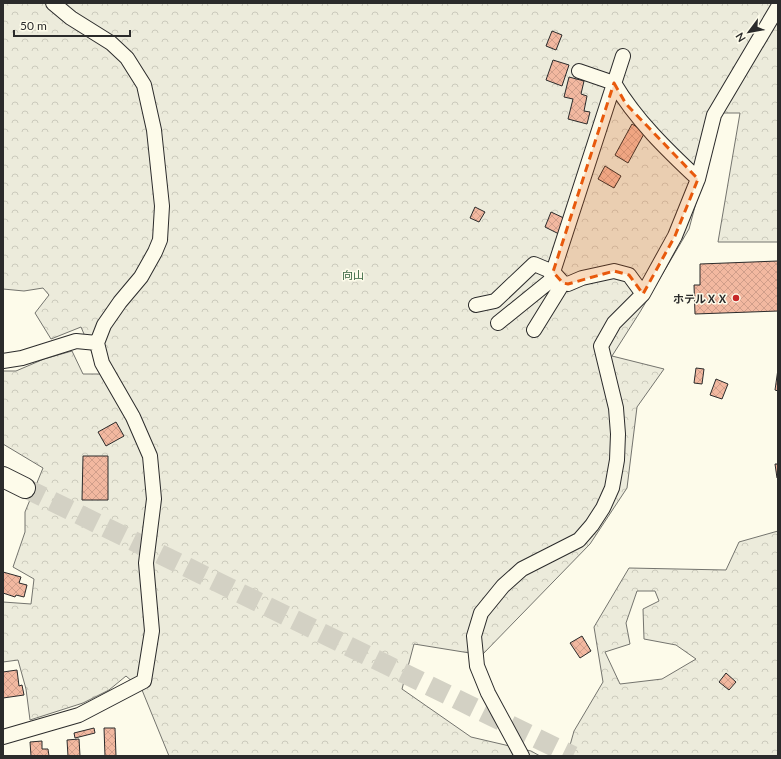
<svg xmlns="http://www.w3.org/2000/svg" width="781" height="759" viewBox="0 0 781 759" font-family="Lato,'Noto Sans JP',sans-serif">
  <defs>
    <pattern id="forest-crowns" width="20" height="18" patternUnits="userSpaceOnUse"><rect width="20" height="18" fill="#ecebdb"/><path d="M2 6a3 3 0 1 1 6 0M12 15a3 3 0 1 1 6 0" fill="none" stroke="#cbcabc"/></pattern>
    <pattern id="building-cross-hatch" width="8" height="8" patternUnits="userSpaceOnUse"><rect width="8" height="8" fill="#f2b8a0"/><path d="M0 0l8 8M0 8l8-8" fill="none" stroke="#d09e8a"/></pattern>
  </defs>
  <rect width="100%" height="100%" fill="#fdfbea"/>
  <!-- forest -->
  <path fill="url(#forest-crowns)" stroke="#74746e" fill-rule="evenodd" d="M3,3H778V242H718L740,113H720L689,229L640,312L612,356L664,369L637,407L627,488L590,544L482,655L414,644L402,689L471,737L531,751L540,756H169L142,690L126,676L109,690L83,703L30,720L26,689L18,660L3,662V602L31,604L34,579L13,567L25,532V512L43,468L3,444V371H16L44,359L72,351L83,374H101L81,327L51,339L35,313L49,295L43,288L24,291L3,289Z
    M778,531V756H567L574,731L603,682L594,627L629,568L726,570L739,542ZM637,591H655L659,601L643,609L644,639L676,645L696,659L662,679L620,684L605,652L630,644L626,623Z"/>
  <!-- building -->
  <path fill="url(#building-cross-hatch)" stroke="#2b2b2b" d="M552,31L562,35L556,50L546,46Z
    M553,60L569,65L562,86L546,80Z
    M569,77L584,81L581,94L587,96L584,111L590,112L587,124L568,119L573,99L564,97Z
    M632,124L645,132L628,163L615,155Z
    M605,166L621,176L614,188L598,179Z
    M475,207L485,212L479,222L470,218Z
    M551,212L566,219L559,234L545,227Z
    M778,261V311L695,314L694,285H700V264Z
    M696,368L704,369L702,384L694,383Z
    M778,369V391L775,390Z
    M716,379L728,384L722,399L710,395Z
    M116,422L124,436L106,446L98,432Z
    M83,456H108V500H82Z
    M775,464H778V478H777Z
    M3,572L21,577L19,583L27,585L24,597L16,595L15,597L3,593Z
    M582,636L591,651L580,658L570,643Z
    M17,670L19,686L22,685L24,695L3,698V672Z
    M726,673L736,682L729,690L719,682Z
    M94,728L95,733L75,738L74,733Z
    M104,728H115L116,756H105Z
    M79,739L80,756H68L67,740Z
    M42,741V749H48L49,756H31L30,742Z"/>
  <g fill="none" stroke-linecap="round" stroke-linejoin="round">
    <!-- secondary-tunnel -->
    <path stroke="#d3d1c4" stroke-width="20" stroke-dasharray="20 10" stroke-linecap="butt" d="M25,488L573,756"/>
    <defs>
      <path id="street" d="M579,71L614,83C636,120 667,150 698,179
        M563,283L568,284L582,278L614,271L629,275L643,294
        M476,305L495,301L534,264L553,272L623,56
        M498,323L550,281L553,272L563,283L534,330
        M3,361L22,358L76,341L97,343
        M3,737L79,715L144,681L152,631L146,563L154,499L150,456L133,417L102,363L97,343L104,325L120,302L141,277L155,252L160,240L162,206L154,130L144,85L127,58L111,43L71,18L53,3
        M522,756L488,693L477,666L474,636L481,613L503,586L522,569L579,540L592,525L603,508L612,488L617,460L618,434L616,408L601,346L614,323L643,294L675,236L698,179L714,115L778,7"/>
      <path id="secondary" d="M3,477L25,488"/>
    </defs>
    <!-- street casing -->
    <use href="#street" stroke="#2b2b2b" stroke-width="16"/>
    <!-- secondary casing -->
    <use href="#secondary" stroke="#2b2b2b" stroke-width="22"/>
    <!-- street -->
    <use href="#street" stroke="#fdfbea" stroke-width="14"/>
    <!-- secondary -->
    <use href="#secondary" stroke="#fdfbea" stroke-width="20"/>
  </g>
  <!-- marked area -->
  <path fill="#e8590c" fill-opacity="0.2" stroke="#e8590c" stroke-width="3" stroke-dasharray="8 5" stroke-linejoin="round" d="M614,83L626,104L698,179L675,236L643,294L629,275L614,271L568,284L563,283L553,272Z"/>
  <!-- markers -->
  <circle fill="#c62828" stroke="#fdfbea" stroke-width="1.5" cx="736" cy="298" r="4"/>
  <g text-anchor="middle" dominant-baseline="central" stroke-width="3" stroke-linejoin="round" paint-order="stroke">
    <!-- park labels -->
    <g font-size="11" fill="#34623c" stroke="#fdfbea">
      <text x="353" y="274">向山</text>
    </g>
    <!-- poi labels -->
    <g font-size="11" font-weight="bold" fill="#2b2b2b" stroke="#fdfbea" text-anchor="end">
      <text x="728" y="298">ホテルＸＸ</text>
    </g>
  </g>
  <!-- border -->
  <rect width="781" height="759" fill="none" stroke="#2b2b2b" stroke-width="8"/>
  <!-- north arrow -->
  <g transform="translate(749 32) rotate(238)" stroke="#fdfbea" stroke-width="3" paint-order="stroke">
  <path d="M0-3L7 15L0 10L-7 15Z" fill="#2b2b2b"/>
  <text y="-6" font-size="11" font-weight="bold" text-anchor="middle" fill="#2b2b2b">N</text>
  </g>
  <!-- scale -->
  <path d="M14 30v6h116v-6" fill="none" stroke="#2b2b2b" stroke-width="2"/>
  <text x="20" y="30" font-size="12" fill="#2b2b2b" stroke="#fdfbea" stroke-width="3" paint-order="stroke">50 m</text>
</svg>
